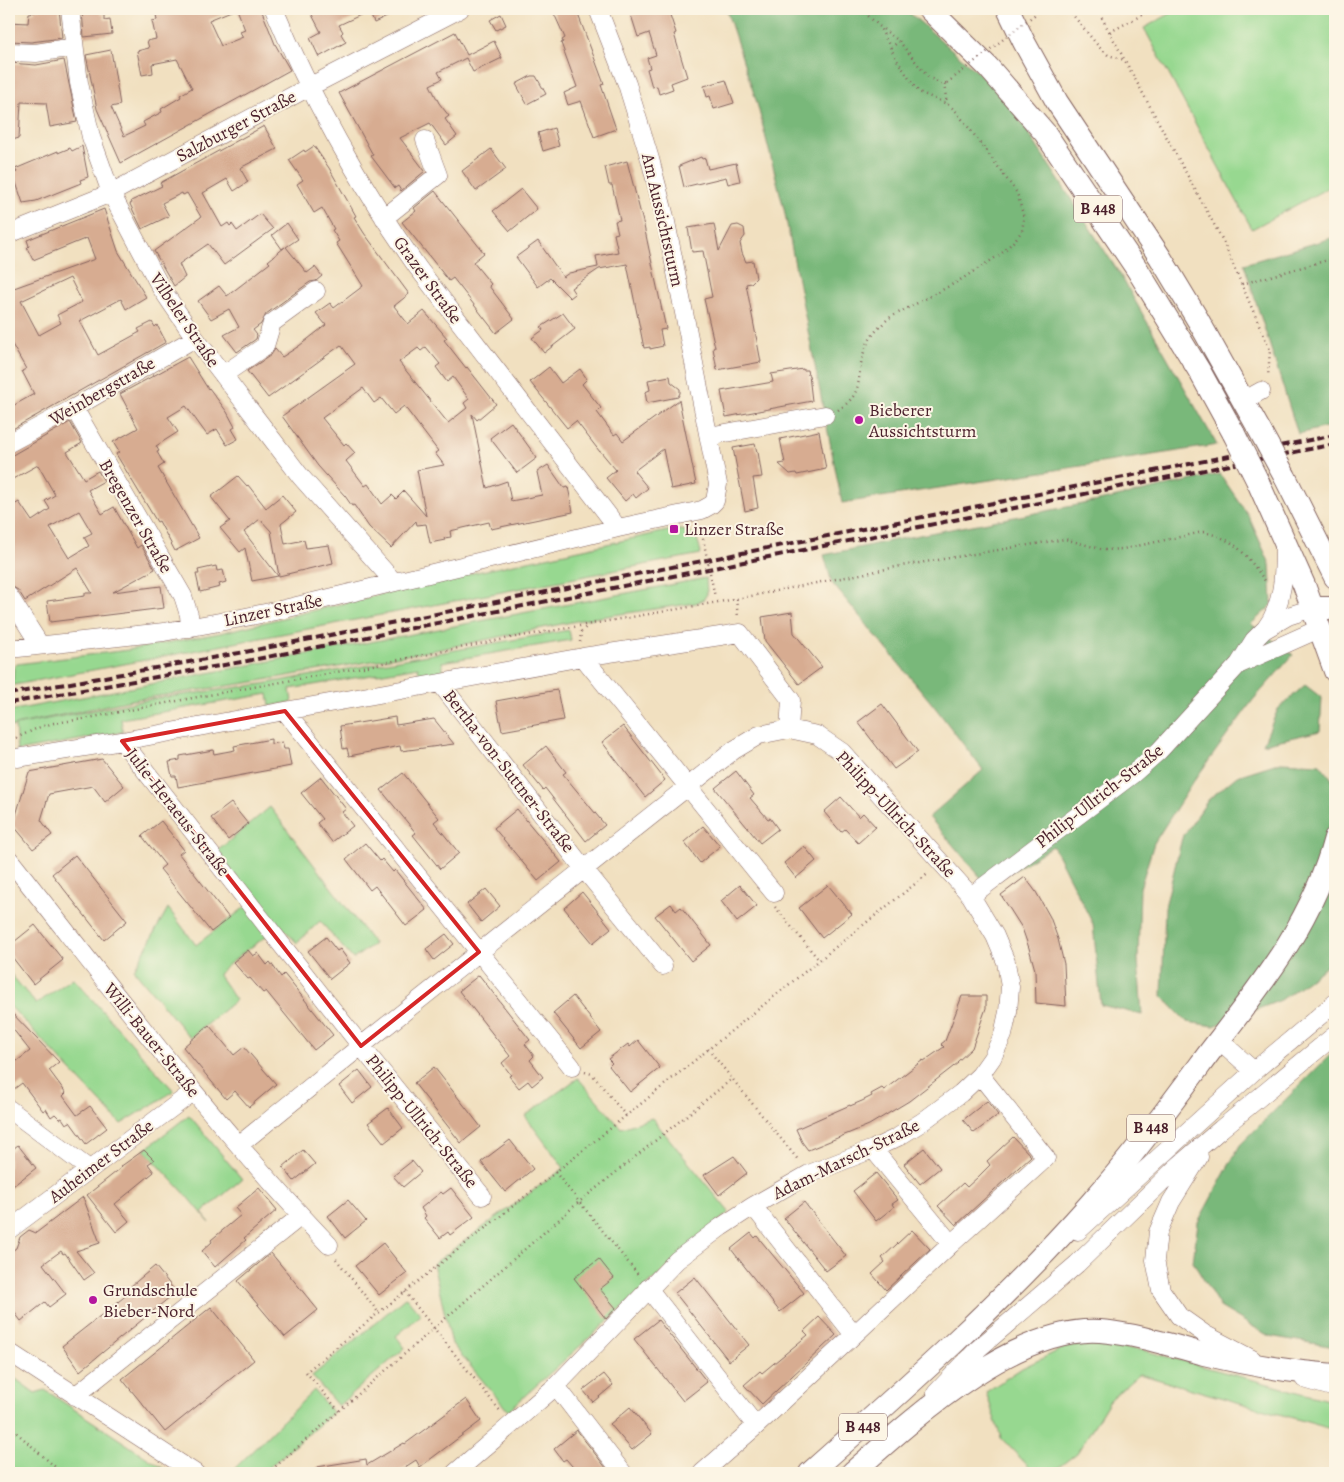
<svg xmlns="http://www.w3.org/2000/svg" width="1344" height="1482" viewBox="0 0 1344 1482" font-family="Alegreya,serif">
  <rect width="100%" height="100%" fill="#fcf5e5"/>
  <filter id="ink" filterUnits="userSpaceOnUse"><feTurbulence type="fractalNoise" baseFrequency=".02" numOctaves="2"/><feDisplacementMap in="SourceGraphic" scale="10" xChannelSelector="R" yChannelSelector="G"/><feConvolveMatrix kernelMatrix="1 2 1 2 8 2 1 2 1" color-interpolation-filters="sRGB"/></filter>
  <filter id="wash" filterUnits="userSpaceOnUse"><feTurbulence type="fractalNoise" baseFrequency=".0096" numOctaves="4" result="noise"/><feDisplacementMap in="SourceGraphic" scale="20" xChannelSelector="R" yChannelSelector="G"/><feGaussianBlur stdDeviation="1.12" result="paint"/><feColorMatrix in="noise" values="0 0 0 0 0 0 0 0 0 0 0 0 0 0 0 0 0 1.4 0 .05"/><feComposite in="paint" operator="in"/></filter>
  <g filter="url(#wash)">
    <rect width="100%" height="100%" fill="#f1e0c0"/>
    <!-- green -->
    <path fill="#97d890" stroke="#707c5e" d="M1179,9H1335V184L1252,229L1144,28Z
      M672,530C693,529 698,535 701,554L9,686L13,679L14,667L17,664L128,650L220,633L440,580Z
      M706,578L707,594L703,600L696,603L586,619L441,649L247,683L132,700L15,725L152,699L262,684L569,630L571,640L442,662L444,675L420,679L418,667L290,689L292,702L270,706L268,694L121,719L123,732L17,751L15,726L9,727V711Z
      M270,807L374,944L353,959L320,921L297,943L281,926L240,955L218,974L236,1000L190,1038L134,970L168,908L196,945L253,901L216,852Z
      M9,972L36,1004L73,978L174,1091L121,1124L9,1005Z
      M578,1078L621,1128L652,1118L729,1212L508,1411L452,1344L433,1264L564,1168L525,1116Z
      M189,1115L242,1179L202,1213L210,1223L190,1199L144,1150Z
      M406,1297L421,1315L396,1336L405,1348L338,1406L312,1376Z
      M1097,1345L1142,1350L1335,1402V1430L1139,1374L1110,1400L1077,1453L1051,1473H1035L1001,1438L986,1392L1022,1368L1068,1346Z
      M9,1374L35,1393L45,1390L170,1473H9Z
      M314,1390L333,1413L262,1473H230Z"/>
    <!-- forest -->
    <path fill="#79b87a" stroke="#626c52" d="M726,9H905L1003,94L1121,276L1217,445L842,503L784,209L757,103Z
      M1335,237V425L1298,434L1244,264Z
      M1220,474L1248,515L1270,564L1272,605L1251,624L1293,655L1253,700L1191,785L1154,843L1140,888L1138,960L1142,1015L1101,1005L1093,924L1053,846L988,886L929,817L983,770L934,706L832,583L824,555L909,537L1099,501Z
      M1305,685L1322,698L1320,731L1263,744L1278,709Z
      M1281,762L1320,764L1335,783V960L1281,1000L1214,1026L1187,1022L1162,996L1165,907L1182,838L1208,800L1237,776Z
      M1335,1050V1347L1269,1336L1220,1307L1193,1262L1198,1222L1240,1145Z"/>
    <g id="blocks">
      <!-- building -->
      <path fill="#d7ac91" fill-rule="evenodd" d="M34,9H59L62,38L31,42L9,41V22L28,23L29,13L35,12Z
        M100,9L101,15L104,14V20L110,19L112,34L84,37L82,10Z
        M155,9H236L209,20L221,46L243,37L240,32L245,30L237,9H261L275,44L290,70L121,163L97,109L86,55L111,50L120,105L111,107L124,136L145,126L143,122L162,112L161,109L181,97L180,95L192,88L177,59L152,64L153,73L142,75L137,51L149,48L147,41L156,39L152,21L157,20Z
        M309,9H404L374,23L369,11L339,25L343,32L341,34L346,42L319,57L310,38L321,32Z
        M552,9H576L604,84L601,85L616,129L594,137L581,101L568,105L564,93L577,87L561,43L563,42L562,40L565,38Z
        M649,9H668L676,33L674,34L687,77L671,83L673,89L659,94L657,86L652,87L647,69L650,68L647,58L656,55L649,33L638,37L631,15Z
        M501,14L506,25L496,30L490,20Z
        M455,32L467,55L494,41L502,58L473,72L466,58L438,72L442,79L430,85L439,103L449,116L445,119L457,136L446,145L430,123L400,138L425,171L401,191L398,186L395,188L371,156L373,155L339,93Z
        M64,60L77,122L50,127L46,103L21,102L19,138L9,141V63L36,65Z
        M531,76H536L546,94L527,104L516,84Z
        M726,80L734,103L714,109L710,96L707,97L704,86Z
        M264,126L277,149L240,168L248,182L234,191L227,179L203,193L222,227L228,223L230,226L232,224L237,231L260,214L273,229L224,265L208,244L179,264L185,277L174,286L154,251L201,217L187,193L183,195L182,193L162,203L169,216L142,229L130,204L132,203L131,201L162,186L160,183Z
        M554,128L559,146L543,151L538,133Z
        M82,146L88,177L80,180L81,183L36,201L23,203L13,174L17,172L15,169L58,151V153L70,148L72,151Z
        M314,146L329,168L356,216L354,217L364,233L409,294L394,306L408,324L424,311L447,338L444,340L466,368L467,367L496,404L477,420L472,414L487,488L507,481L511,501L542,495L537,472L548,465L564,488L568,487L573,512L491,529L489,522L450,531L451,537L444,538L445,540L430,543L426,524L417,525L416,521L391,548L369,527L354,505L352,506L345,496L318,466L282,416L355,364L341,345L268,398L247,371L271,355L275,349L282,357L299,346L326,325L316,313L330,303L334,308L363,286L336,243L339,241L332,230L334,229L322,208L314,213L297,184L303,180L289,160L304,150L305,152ZM426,347L440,364L436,367L447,382L453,377L469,399L464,403L467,408L448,423L399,362L418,348L421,351ZM363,388L374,403L381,398L394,414L404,406L438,451L435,453L444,465L417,470L426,516L404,491L396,499L392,495L382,504L368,484L365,486L346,461L355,453L346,443L344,445L322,418Z
        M491,149L506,169L476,191L462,171Z
        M701,157L702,159L705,158L708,169L736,163L740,181L728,184L726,177L684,187L679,166Z
        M627,161L644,226L666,329L660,330L663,346L650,349V347L644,348L627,264L599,269L571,288L575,294L570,298L550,278L538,287L516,257L538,241L563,277L569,273L598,267L596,256L618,252L614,234L618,233L615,221L620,220L612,185H609L605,167Z
        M521,189L537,209L510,231L493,211Z
        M435,191L484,253L473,262L491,284L489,286L514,319L496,333L453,278L449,281L402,222L416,211L414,208Z
        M104,209L118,251L146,297L126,309L121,299L80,321L98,355L140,332L138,329L152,322L155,327L157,325L166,342L9,431V408L34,394L22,371L26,369L9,339V277L14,288L95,259L87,238L33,260L27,248L29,246L27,240ZM70,278L82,302L57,315L61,323L39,335L21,301Z
        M287,223L298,239L286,247L307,273L315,267L322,276L316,281L310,282L266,314L261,324L253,330L257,335L256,339L237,352L224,335L239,327L229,309L211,319L198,301L219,286L227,296L270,263L268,261L285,247L282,249L272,235Z
        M714,224L719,251L732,226L738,225L744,228L745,236L740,243L742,253L746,262L753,261L756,278L751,283L746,284L761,362L717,370L713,348L715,347L704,299L712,297L703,251L692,252L688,228Z
        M563,313L575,329L544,353L532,338L543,330L541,327Z
        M188,357L208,389L209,388L227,412L235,427L232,429L238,439L227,445L217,429L207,435L186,406L168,417L178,432L156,446L159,451L157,452L164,464L158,468L199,538L175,551L159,521L157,522L116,454L119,452L113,442L138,428L120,394Z
        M549,367L561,383L580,369L587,379L582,384L601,408L597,412L614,435L617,433L623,441L679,400L696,484L671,489L663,449L634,471L648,488L636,498L633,494L625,501L606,478L616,470L601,452H600L576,421L567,428L530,382Z
        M803,369V370H807L808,375H809L812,401L726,417L721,391L773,382L771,374Z
        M670,376L671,382L680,389V393L678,397L647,403L645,392L650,390L648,380Z
        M70,422L82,443L67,452L84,479L98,471L104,481L88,490L102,514L114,507L137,548L141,545L155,569L113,592L161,586L164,608L50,622L47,601L85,596V593H92L77,568L25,601L18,590L9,585V508L19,502L32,521L50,509L45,501L55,495L38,465L9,481V457ZM79,511L92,533L84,537L89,546L69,558L50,527Z
        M511,422L537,458L517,473L490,438Z
        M819,431L826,469L797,475L796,473L790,474L779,464L785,463L780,439Z
        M755,444L757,452H758L762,477L753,478L758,508L745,511L733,448Z
        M238,476L247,486L248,485L266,508L282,495L296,512L281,524L285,544L304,540L306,548L329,545L333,563L279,576L271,531L260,519L244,532L278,576L252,581L245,548L240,552L220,528L230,521L211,497Z
        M216,566L217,571L223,570L226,582L219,584L220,587L200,592L196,574H199L198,570Z
        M792,612L794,633L822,667L799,684L765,641L762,617Z
        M557,690L563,720L502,731L496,701Z
        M882,704L918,752L894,769L858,722Z
        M395,717L396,725L434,719L454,744L401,751L400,746L349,756L347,748L343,749L340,726Z
        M623,726L665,780L645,797L602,742Z
        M271,739V744L282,742L284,749H288L291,766L178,787L176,776H172L169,762L180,760V756L213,750L214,754L235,750L234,746Z
        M546,746L566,772L563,774L605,825L586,841L545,788L543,790L523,765Z
        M102,759L124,786L105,802L93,786L49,794L41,820L52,835L33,849L13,825L29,772Z
        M736,771L754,795L750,798L768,819L770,818L778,829L760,843L715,788Z
        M403,773L439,818L434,822L459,853L440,869L413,835L416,833L381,790Z
        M321,777L346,809L342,812L353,826L332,842L317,823L322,819L301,793Z
        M841,797L859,817L863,813L876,827L858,843L845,829L841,832L824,812Z
        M231,803L248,824L228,840L211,818Z
        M517,809L561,862L538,881L494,828Z
        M161,821L184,850L179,854L229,918L211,932L160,869L165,865L142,836Z
        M703,826L720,846L700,863L684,842Z
        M365,843L380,861L382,859L393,872L395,870L427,910L406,926L375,886L370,890L346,859Z
        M804,846L816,861L796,878L784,863Z
        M75,855L127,921L104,940L52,874Z
        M1025,877L1036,892L1050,917L1058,939L1064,964L1066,1006L1036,1003L1035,970L1029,948L1022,928L1001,895Z
        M740,885L757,906L737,922L721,901Z
        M828,885L852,914L822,938L799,908Z
        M486,889L500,906L481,922L467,904Z
        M582,892L611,928L593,943L564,908Z
        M671,904L676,911L681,907L711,945L691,961L655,916Z
        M35,925L63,960L33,984L9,953V946Z
        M446,934L454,944L434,960L426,949Z
        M326,937L337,951L340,949L350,963L330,979L308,951Z
        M248,950L253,956L258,953L267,965L270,962L281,977L284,974L333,1035L314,1050L266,991L263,993L250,978L248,979L233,962Z
        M479,975L530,1040L525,1044L534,1056L530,1060L543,1077L532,1086L528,1081L519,1088L509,1076L511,1075L502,1063L510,1056L459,991Z
        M573,996L601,1032L581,1048L553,1013Z
        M962,996H986V1008L972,1048L957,1062L958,1063L909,1101L869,1125L808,1150L802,1142L796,1129L850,1105V1106L862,1101L872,1096L871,1094L882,1088L884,1090L923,1060L924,1061L944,1047L941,1044L945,1041Z
        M9,1010L59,1062L49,1070L66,1093L63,1096L77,1115L90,1106L107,1128L86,1144L70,1122L66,1124L62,1118L60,1119L55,1114L51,1117L46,1109L43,1111L22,1083L14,1089L9,1081V1067L30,1051L9,1024Z
        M209,1025L234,1055L244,1047L276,1084L249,1107L235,1091L226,1099L183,1047Z
        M638,1040L660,1068L630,1092L609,1066L612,1063L608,1059L628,1044L630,1047Z
        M434,1067L481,1127L461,1143L414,1083Z
        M359,1070L372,1087L352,1103L339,1086Z
        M987,1101L998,1115L974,1133L963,1120Z
        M388,1108L403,1128L384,1143L368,1123Z
        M1013,1137L1031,1156L956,1225L938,1206L963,1183L967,1187L978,1177L990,1165L987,1161Z
        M510,1140L533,1169L505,1192L481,1162Z
        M18,1145L36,1168L9,1189V1152Z
        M924,1148L940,1168L920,1184L904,1164Z
        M144,1150L154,1160L148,1164L154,1172L115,1204L129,1221L116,1232L87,1195L121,1168L120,1167Z
        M303,1150L315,1164L294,1181L283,1167Z
        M734,1156L747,1173L719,1195L704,1175Z
        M412,1161L421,1172L403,1187L393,1176Z
        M876,1173L898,1200L892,1204L894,1207L876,1221L853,1191Z
        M259,1188L277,1210L244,1238L246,1240L215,1267L202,1251L212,1242L211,1240L241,1215L235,1208Z
        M451,1188L474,1217L450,1235L448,1232L440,1238L424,1218L426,1216L421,1208L441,1192L443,1194Z
        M83,1197L100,1243L76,1251L94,1273L84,1280L65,1253L63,1254L61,1251L43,1264L66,1294L49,1307L45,1302L21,1321L9,1305V1253L16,1248L20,1237L29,1230L36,1233Z
        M348,1200L366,1221L345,1238L328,1216Z
        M804,1202L846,1256L826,1271L784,1218Z
        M912,1230L930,1249L886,1290L872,1274L885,1262L882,1258Z
        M751,1233L755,1238L757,1236L804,1293L780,1312L731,1249Z
        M383,1243L407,1273L379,1295L355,1266Z
        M271,1253L318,1310L285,1337L238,1281Z
        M599,1259L614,1278L600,1289L616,1308L606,1319L574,1278Z
        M155,1266L176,1292L80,1371L62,1346L128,1294L125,1291Z
        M695,1277L749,1345L729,1361L675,1293Z
        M211,1307L254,1360L165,1432L122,1379Z
        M819,1317L836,1335L762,1404L744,1385L760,1371L762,1373L808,1335L804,1331Z
        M658,1320L707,1382L683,1401L634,1339Z
        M604,1374L613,1385L593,1402L583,1390Z
        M466,1399L481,1421L420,1467L416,1460L396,1473H317V1467L366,1459L367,1465L404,1443L405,1444Z
        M630,1407L652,1434L632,1450L610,1424Z
        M577,1430L582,1437L610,1473H578L566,1459L563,1461L554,1449Z"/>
    </g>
  </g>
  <g filter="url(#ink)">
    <use href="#blocks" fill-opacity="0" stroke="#84635f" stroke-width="1"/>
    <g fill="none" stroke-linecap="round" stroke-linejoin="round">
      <defs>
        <path id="minor" d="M70,9L79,83L91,137L111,193L161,288L195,338L301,477L394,582
          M274,9C312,100 361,187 418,268L618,528
          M9,52L36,53L74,47
          M384,218L438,175L425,140
          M9,234L111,193L309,87L460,9
          M223,375L265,346L272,323L316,291
          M1243,401L1261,391
          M74,408L183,596L189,615L190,628
          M709,436L825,415
          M9,443L74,408L195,338
          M9,596L40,645
          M1266,628C1284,604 1284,572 1284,543
          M9,649L164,632L236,619L280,610L618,528L702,510L711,505L715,501L718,484L665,217L650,159L627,84L598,9
          M583,657L774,893
          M1240,664L1321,628
          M285,711L440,683
          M17,758L122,741
          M9,859C113,990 213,1124 329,1245
          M971,896L1133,774L1159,751L1239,664L1254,640L1264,630L1288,616L1313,608
          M663,966L584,869L440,683L583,657L740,633L791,700L789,729
          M1219,1040L1254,1071
          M9,1109L89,1169
          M239,1145L361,1046L734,750L759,735L789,729L817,735L842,752L971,896L995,936L1006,962L1010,987L1008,1012L1003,1035L992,1058L980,1075L961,1093L922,1122L898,1137L873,1149L809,1174L753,1206L721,1227L677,1260L556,1386L455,1473
          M873,1149L951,1244L1046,1158L980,1075
          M1199,1157L1171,1202L1158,1232L1155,1260L1161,1290L1179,1316L1206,1335L1252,1359
          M482,1196L361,1046L122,741L285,711L572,1067
          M9,1230L193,1092
          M1078,1231L1254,1071L1335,1003
          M648,1288L756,1426L854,1335L753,1206
          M854,1335L951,1244
          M9,1352L195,1473
          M1304,1379L1335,1388
          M556,1386L623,1473
          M936,1393L978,1349L1077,1264L1176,1168L1221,1129L1335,1035
          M75,1396L301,1216
          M702,1473L756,1426"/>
        <path id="major" d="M929,9L988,67L1045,133L1137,269L1200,372L1234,434
          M1008,9L1024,42L1057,102L1160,257L1198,320L1259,429
          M1285,477L1335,577
          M1258,482L1304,585L1335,671
          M1313,608H1335
          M810,1473C907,1387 1004,1301 1090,1204C1133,1156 1171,1104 1209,1053C1261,985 1313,922 1335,838
          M852,1473C912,1420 1015,1325 1100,1331C1136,1334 1170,1345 1204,1354C1249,1365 1290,1372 1335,1375"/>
      </defs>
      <!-- minor casing -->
      <use href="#minor" stroke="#84635f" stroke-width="19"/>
      <!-- major casing -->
      <use href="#major" stroke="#84635f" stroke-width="24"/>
      <!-- path -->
      <path stroke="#84635f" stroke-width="2.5" stroke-dasharray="1 4" stroke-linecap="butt" d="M861,9L879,26L899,41L928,77L941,84L947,83
        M1068,9L1099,47L1108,55L1125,60
        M1097,9L1222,239L1270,350L1268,377
        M1110,32L1153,9
        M891,48L899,41
        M944,84L947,104
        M1242,284L1335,258
        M838,410C866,392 855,378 864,352C869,337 878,328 889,318L957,282L1001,254L1014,241L1022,231L1024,218L1017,193L985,149L955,110L947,104L919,92L914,86L897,60L879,26
        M736,599L738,617
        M580,642L581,632L588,625
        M9,679V663
        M16,738L40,727L54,723L83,719L203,696L332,673L510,638L736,599L901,566L1065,539L1104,550L1123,549L1203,532C1237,539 1246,555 1266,582
        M775,907L819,960
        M708,1049L799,1161
        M585,1072L592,1074L626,1116
        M555,1172L640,1277
        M336,1259L378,1312
        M405,1292L501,1412
        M339,1411L306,1372C410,1286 517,1204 622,1119C724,1037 826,954 929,873
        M9,1426L62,1473
        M268,1473L579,1202L732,1079"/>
      <!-- minor -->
      <use href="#minor" stroke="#fff" stroke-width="18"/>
      <!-- major -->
      <use href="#major" stroke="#fff" stroke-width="22"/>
      <!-- rail -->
      <path stroke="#4a1f2b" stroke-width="4" stroke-dasharray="8 4" stroke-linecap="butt" d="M9,694L245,652L1335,435
        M9,703L247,661L1335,444"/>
      <defs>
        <path id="major-bridge" d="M1259,429L1285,477
          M1234,434L1258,482"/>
      </defs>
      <!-- major-bridge casing -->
      <use href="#major-bridge" stroke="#84635f" stroke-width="24" stroke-linecap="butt"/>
      <!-- path-bridge -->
      <path stroke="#84635f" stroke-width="2.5" stroke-dasharray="1 4" stroke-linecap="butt" d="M947,83L1042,9
        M701,529L715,597"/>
      <!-- major-bridge -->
      <use href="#major-bridge" stroke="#fff" stroke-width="22"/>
    </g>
  </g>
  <!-- marked area -->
  <path fill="none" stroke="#d62828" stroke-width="4" stroke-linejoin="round" d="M285,711L479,952L361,1046L122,741Z"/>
  <!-- markers -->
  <g fill="#b5179e" stroke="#fcf5e5" stroke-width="2">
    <circle cx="859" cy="420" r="5"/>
    <rect x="669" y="524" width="10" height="10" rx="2.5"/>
    <circle cx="93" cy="1300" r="5"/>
  </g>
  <g text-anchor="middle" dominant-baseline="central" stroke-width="4" stroke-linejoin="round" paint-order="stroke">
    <!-- shield labels -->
    <g fill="#fcf5e5" stroke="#7f5f63" stroke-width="1">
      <rect x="1074" y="195.5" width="48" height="27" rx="4"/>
      <rect x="1127" y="1114.5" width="48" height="27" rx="4"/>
      <rect x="839" y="1413.5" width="48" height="27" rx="4"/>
    </g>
    <g font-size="16" font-weight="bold" fill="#4a1f2b">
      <text x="1098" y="209">B 448</text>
      <text x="1151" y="1128">B 448</text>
      <text x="863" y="1427">B 448</text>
    </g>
    <!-- street labels -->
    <g font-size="18" fill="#4a1f2b" stroke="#fcf5e5">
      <text transform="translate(236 126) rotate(-28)">Salzburger Straße</text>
      <text transform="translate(663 220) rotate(77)">Am Aussichtsturm</text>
      <text transform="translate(428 280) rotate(54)">Grazer Straße</text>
      <text transform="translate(185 320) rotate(56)">Vilbeler Straße</text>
      <text transform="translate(102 391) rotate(-30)">Weinbergstraße</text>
      <text transform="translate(136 516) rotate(60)">Bregenzer Straße</text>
      <text transform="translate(273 610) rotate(-12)">Linzer Straße</text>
      <text transform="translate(509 771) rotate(52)">Bertha-von-Suttner-Straße</text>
      <text transform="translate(1099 796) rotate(-38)">Philip-Ullrich-Straße</text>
      <text transform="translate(178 812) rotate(52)">Julie-Heraeus-Straße</text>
      <text transform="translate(896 814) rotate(47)">Philipp-Ullrich-Straße</text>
      <text transform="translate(152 1040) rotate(51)">Willi-Bauer-Straße</text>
      <text transform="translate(422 1121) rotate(51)">Philipp-Ullrich-Straße</text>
      <text transform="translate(846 1159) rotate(-26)">Adam-Marsch-Straße</text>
      <text transform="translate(101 1161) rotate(-37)">Auheimer Straße</text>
    </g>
    <!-- poi labels -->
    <g font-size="18" fill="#4a1f2b" stroke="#fcf5e5" text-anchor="start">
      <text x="869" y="410">Bieberer<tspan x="869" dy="21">Aussichtsturm</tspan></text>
      <text x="684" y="529">Linzer Straße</text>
      <text x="103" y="1290">Grundschule<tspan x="103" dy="21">Bieber-Nord</tspan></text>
    </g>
  </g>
  <!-- margin -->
  <rect width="1344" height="1482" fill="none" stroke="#fcf5e5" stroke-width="30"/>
</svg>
